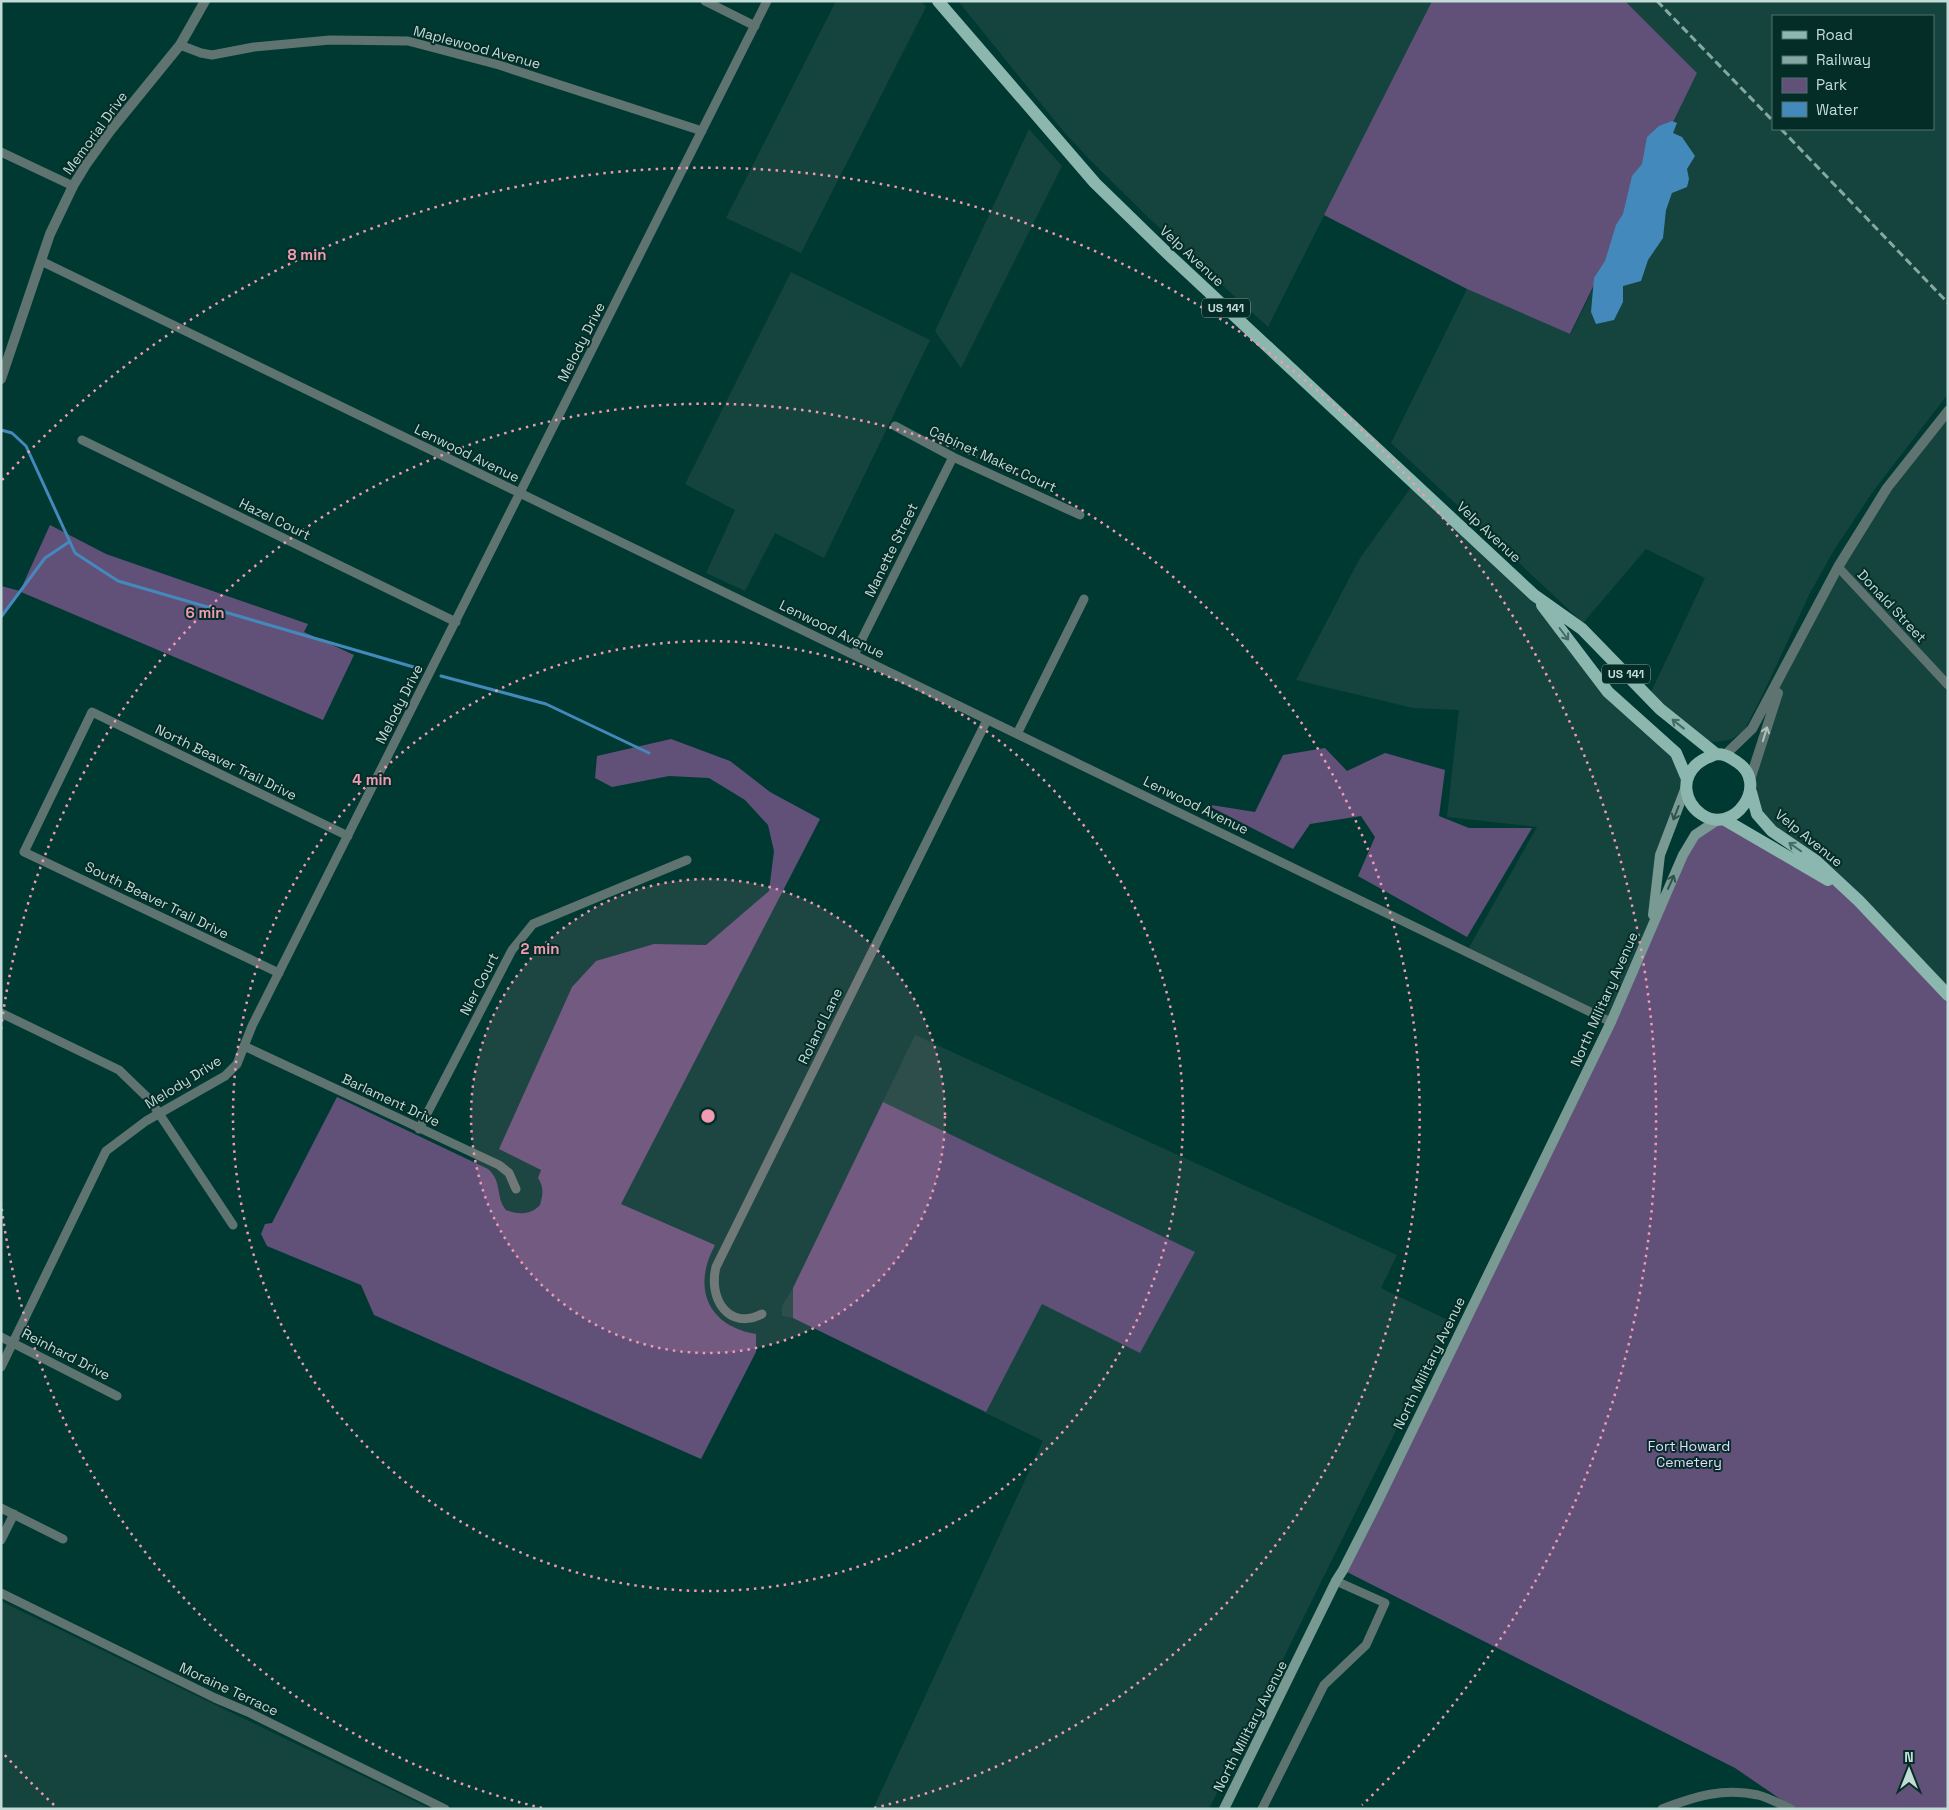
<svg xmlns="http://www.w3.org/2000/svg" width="1949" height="1810" viewBox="0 0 1949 1810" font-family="'Space Grotesk',sans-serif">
  <rect width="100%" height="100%" fill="#003932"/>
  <!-- built -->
  <path fill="#14443d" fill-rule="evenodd" d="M836,1H921L926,7L801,253L726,218Z
    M958,1H1432L1268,327L1150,219L1089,159L1064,132Z
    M1625,1H1948V394L1874,490L1834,550L1810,593L1763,694L1744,731L1732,739L1717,742L1709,741L1683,723L1651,692L1705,578L1646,549L1583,623L1391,443L1467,289L1571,334L1697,73ZM1773,16H1933V129H1773Z
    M1029,129L1062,166L961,368L935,331Z
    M791,272L930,340L824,558L775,533L745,591L706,573L735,510L685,484Z
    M1948,411V995L1757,814L1750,780L1785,670L1887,488Z
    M1414,483L1534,595L1608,692L1676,753L1687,779L1660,855L1652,926L1611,1022L1467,951L1537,827L1447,817L1459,710L1413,708L1296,680L1360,558Z
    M915,1035L1397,1255L1381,1288L1450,1321L1209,1809H873L1043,1441L793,1318L782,1316V1306L793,1288Z
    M1,1601L17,1609L431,1809H1Z"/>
  <!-- green -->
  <path fill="#615179" d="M1432,1H1625L1697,73L1570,334L1467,289L1324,215Z
    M50,525L106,554L308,624L304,632L354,655L323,720L21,592L1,617V586L20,591Z
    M671,739L730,761L770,792L820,819L621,1204L715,1245C692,1287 707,1326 756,1334V1352L701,1459L374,1315L361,1285L267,1246L261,1234L265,1224L272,1223L337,1097L488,1169C503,1182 495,1197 506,1210C518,1215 531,1215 540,1205C543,1195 544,1187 538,1178L541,1170L499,1149L572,987L596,961L654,944L706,945L769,891L774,851L768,825L745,800L709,778L669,776L612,787L595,778L597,756Z
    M1325,748L1347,771L1385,753L1445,770L1439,816L1469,828H1532L1467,937L1358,876L1375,837L1361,816L1310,824L1293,849L1205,804L1255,812L1283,755Z
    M1725,820L1859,901L1948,995V1809H1795L1735,1768L1343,1570L1695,835Z
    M883,1102L1195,1252L1140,1353L1042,1304L986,1412L793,1318V1288Z"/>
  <!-- water -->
  <path fill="#4489bb" d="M1672,121L1677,123L1673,133L1682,137L1695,156L1687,169L1689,179L1687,187L1672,193L1666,210L1663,238L1648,260L1641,281L1623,286V302L1614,320L1596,324L1591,312L1594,278L1605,261L1616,225L1623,214L1632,176L1642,164L1647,137L1659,126Z"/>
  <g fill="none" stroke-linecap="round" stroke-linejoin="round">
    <!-- stream -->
    <path stroke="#4489bb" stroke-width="3" d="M1,430L12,433L26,446L75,553L118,581L417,668
      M1,617L45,558L69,542
      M441,676L546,704L649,753"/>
    <!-- minor -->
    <path stroke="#5f7470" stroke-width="9" d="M705,1L755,26
      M180,45L201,53L212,55L254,47L330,40L408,41L499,65L702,131
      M1,152L73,186
      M41,261L1611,1022
      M895,426L953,457L1080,515
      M82,440L456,622
      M1838,567L1948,685
      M854,655L953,457
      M1017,734L1084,599
      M279,973L24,852L92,712L348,836
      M1,1013L119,1070L150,1100L233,1225
      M244,1046L499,1165L509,1173L516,1189
      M419,1129L512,950L533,924L687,860
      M762,1314C729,1331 708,1299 716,1267L987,720
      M1,1337L117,1396
      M1,1367L106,1151L146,1121L225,1076L237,1064L252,1026L767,1
      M1,1508L63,1539
      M1,1540L14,1514
      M1,1593L215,1698L248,1712L445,1809
      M1262,1809L1324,1685L1366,1645L1385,1603L1336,1581
      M1662,1809C1693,1797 1724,1787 1758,1795C1769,1798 1780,1804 1791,1809"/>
    <!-- tertiary -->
    <path stroke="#5f7470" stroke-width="10" d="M1,379L50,234L73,186L87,163L110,131L180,45L205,1
      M1726,754L1752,729L1838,567L1887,488L1948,411
      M1750,780L1778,693"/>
    <!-- secondary -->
    <path stroke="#799993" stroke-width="10" d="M1653,915L1660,855L1686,787
      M1224,1809L1336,1581L1343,1570L1376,1505L1611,1022L1683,855L1695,835L1716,821"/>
    <!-- primary -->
    <path stroke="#8cb7af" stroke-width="12" d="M938,1L1095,183L1168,254L1534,595L1582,629L1660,709L1716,754
      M1542,605L1608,692L1676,753L1687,779
      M1716,754C1726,754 1729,757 1737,762C1771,784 1733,837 1701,814C1684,802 1681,779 1696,765C1702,759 1709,757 1716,754Z
      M1751,792L1757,814L1772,831L1816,861L1859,901L1948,995
      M1725,820L1828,880"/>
    <!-- rail -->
    <path stroke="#86a8a3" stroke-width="3" stroke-dasharray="8 4" stroke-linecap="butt" d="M1657,1L1773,121
      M1781,129L1948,303"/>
  </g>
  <!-- one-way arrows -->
  <defs><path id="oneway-shaft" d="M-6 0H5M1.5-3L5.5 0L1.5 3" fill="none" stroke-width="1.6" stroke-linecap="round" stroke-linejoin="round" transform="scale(1.25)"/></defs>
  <g stroke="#426b65">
    <use href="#oneway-shaft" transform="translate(1564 634) rotate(53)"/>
    <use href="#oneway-shaft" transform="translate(1678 724) rotate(-142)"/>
    <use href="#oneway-shaft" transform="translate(1795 847) rotate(-145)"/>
  </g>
  <use stroke="#abc2bd" href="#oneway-shaft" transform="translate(1765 734) rotate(-73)"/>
  <g stroke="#2e534d">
    <use href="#oneway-shaft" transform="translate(1676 813) rotate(111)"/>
    <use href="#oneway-shaft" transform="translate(1671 882) rotate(-66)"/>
  </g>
  <!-- distance rings -->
  <circle cx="708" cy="1116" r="237" fill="#f19ab2" fill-opacity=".12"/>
  <g fill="none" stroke="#f19ab2" stroke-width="2.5" stroke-dasharray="2.5 5">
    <circle cx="708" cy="1116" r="237"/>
    <circle cx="708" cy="1116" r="475"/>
    <path d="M542 1808A712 712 0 0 1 1 1203M1 1029A712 712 0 1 1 874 1808"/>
    <path d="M54 1805A950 950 0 0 1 2 1752M2 480A950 950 0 1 1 1362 1805"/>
  </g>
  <g text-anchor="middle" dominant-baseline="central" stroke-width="4" stroke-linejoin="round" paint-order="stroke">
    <!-- shield labels -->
    <g fill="#052d28" stroke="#8ba8a2" stroke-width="1">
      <rect x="1202" y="298.5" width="48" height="19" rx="4"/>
      <rect x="1602" y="664.5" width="48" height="19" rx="4"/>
    </g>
    <g font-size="12" font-weight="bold" fill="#c4dcd7">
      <text x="1226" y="308">US 141</text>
      <text x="1626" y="674">US 141</text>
    </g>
    <!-- street labels -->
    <g font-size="14" fill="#c4dcd7" stroke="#052d28">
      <text transform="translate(477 47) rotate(15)">Maplewood Avenue</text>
      <text transform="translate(95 133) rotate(-54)">Memorial Drive</text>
      <text transform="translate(1192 256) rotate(43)">Velp Avenue</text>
      <text transform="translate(581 342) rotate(-63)">Melody Drive</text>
      <text transform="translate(467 453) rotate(26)">Lenwood Avenue</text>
      <text transform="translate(993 459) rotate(25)">Cabinet Maker Court</text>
      <text transform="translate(275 519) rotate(26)">Hazel Court</text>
      <text transform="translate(1489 532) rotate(43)">Velp Avenue</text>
      <text transform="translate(891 550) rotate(-64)">Manette Street</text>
      <text transform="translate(1892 606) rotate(47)">Donald Street</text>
      <text transform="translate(832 629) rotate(26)">Lenwood Avenue</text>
      <text transform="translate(399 704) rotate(-63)">Melody Drive</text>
      <text transform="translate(226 762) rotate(26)">North Beaver Trail Drive</text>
      <text transform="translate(1196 805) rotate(26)">Lenwood Avenue</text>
      <text transform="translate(1809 838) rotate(39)">Velp Avenue</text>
      <text transform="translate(157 900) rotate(26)">South Beaver Trail Drive</text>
      <text transform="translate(479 984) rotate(-63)">Nier Court</text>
      <text transform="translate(1604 999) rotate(-66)">North Military Avenue</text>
      <text transform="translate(820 1026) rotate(-64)">Roland Lane</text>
      <text transform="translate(183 1082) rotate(-32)">Melody Drive</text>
      <text transform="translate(391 1100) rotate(25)">Barlament Drive</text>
      <text transform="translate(66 1354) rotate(27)">Reinhard Drive</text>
      <text transform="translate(1429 1363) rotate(-64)">North Military Avenue</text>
      <text transform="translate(229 1689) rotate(25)">Moraine Terrace</text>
      <text transform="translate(1250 1726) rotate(-63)">North Military Avenue</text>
    </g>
    <!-- park labels -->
    <g font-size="14" fill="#e7d9fe" stroke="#052d28">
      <text x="1689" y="1446">Fort Howard<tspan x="1689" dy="16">Cemetery</tspan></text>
    </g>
  </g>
  <circle cx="708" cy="1116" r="8" fill="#f19ab2" stroke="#052d28" stroke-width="2.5"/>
  <g font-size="15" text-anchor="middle" font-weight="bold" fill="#f19ab2" stroke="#052d28" stroke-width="4" stroke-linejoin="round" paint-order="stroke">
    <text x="307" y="260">8 min</text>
    <text x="205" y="618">6 min</text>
    <text x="372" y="785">4 min</text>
    <text x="540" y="954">2 min</text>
  </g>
  <!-- border -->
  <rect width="1949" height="1810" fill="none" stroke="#c4dcd7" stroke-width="5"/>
  <!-- legend -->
  <rect x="1772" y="15" width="162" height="115" fill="#052d28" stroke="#51736e"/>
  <rect x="1782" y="31" width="25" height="8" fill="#8cb7af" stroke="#51736e"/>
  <text x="1816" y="40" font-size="15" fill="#c4dcd7">Road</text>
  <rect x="1782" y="56" width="25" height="8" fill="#86a8a3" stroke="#51736e"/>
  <text x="1816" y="65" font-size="15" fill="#c4dcd7">Railway</text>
  <rect x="1782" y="78" width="25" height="15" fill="#615179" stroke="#51736e"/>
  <text x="1816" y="90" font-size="15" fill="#c4dcd7">Park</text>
  <rect x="1782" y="102" width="25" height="15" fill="#4489bb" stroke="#51736e"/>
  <text x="1816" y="115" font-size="15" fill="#c4dcd7">Water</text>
  <!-- north arrow -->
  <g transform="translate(1909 1770)" stroke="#052d28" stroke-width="4" paint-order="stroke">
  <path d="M0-4L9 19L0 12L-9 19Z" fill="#c4dcd7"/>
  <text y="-8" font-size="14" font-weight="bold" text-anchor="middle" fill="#c4dcd7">N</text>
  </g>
</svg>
